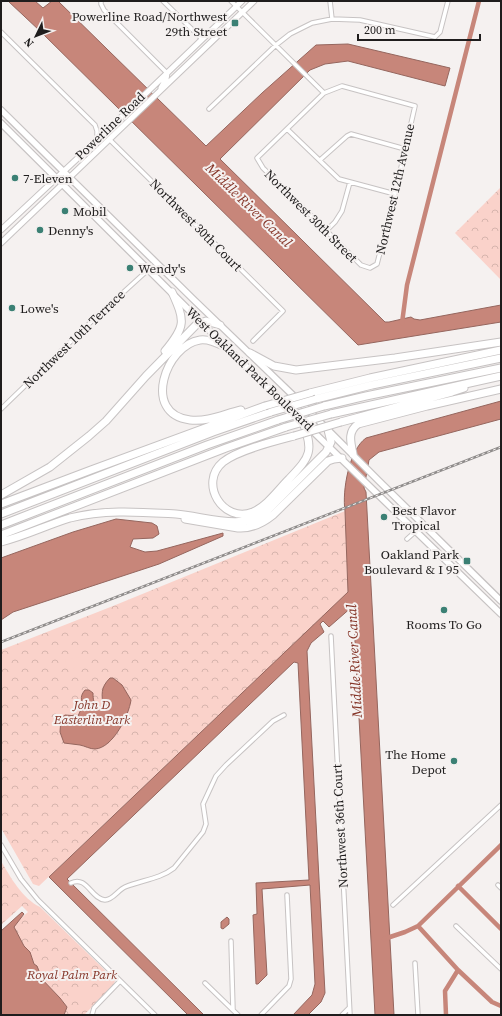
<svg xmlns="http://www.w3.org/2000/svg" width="502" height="1016" viewBox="0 0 502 1016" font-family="'Source Serif 4',serif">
  <defs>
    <pattern id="forest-crowns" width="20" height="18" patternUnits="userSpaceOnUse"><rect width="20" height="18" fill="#fad2ca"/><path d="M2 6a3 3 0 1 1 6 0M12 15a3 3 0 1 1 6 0" fill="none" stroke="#d6b4ad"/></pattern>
  </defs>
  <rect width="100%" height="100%" fill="#f5f1f0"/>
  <!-- forest -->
  <path fill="url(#forest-crowns)" d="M501,187V280L455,233Z
    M345,511L348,592L39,886L33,884L1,828V650L113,606Z
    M1,861C11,878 22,898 40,907L115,980L114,985L84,1015H64L67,1007L60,998L39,976V971L34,964L30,952L24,946L13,926L28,912L22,906L1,925Z"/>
  <!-- pitch -->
  <path fill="#fad2ca" d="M79,657L81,667L67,669L65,660Z
    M85,988L91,994L82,1003L76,997Z"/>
  <!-- water -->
  <path fill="#c7867a" stroke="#95665e" d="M8,1H35L43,8L52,1H58L206,146L262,93L316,45L348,44L450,68L445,86L348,61L325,64L310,70L220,159L385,322H389L411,317L414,319L420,320L501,305V322L358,345L40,31Z
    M501,401V419L379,452L369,460L364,488L366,492L394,1015H375L353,606L329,627L323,621L320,624L324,632L311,643L307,651L325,993L321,1002L308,1015H293L312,995L315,984L310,885L262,889L267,975L258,984H256L253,915L257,914L256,883L309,880L298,663L294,662L67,879L204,1015H188L49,877L348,592L345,511C342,491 349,450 366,438Z
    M116,519L152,523L157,526L159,534L153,538L133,539L130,547L145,552L157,551L223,533V536L159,564L13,612L1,620V558L73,532Z
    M110,678H113L122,685L131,700C129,715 113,748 95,749C90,749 85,746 80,745C75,744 69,744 64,743L60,732L61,718L65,715L78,716L83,705C81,699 80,696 85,690H89L93,693C93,700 94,704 98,709H101L103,707C102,694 100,688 110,678Z
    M22,912L24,914L14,927L24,946L30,952L34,964L37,966L39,971V976L60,998L67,1007L64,1015H1V931Z
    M227,917L229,919V924L223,929L221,928V922Z"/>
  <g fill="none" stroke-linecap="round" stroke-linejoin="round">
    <!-- canal -->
    <path stroke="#c7867a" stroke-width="4.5" d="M402,323L407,285L479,1
      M458,886L501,929
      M418,926L501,845
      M384,939L405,932L418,926L458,970L445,991L446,1015
      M458,970L492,1002L501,1006"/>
    <defs>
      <path id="street" d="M101,1V4L104,10L167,73
        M163,1L202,39
        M231,1L324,93
        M330,1L332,19
        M1,32L95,125L97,131V139
        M342,86L415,106L395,194L377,264L370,268L361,265L263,168L257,158L324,93Z
        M209,109L276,45L290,34L312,23L332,19L360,20L435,37L440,32L448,1
        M287,129L339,179L395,194
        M109,139L283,311L253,341
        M320,160L347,136L351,134L405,149
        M326,231L335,222L342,211L350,182
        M1,409L94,319L149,269
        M407,539L416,531
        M331,636L350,1015
        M1,845L21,879L38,900L155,1015
        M71,883C87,875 91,899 105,900C113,900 118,890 125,887C142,880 160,879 174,868L203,832L206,824L203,804L216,776L226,765L273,721L284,715
        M498,885L501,888
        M393,905L501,805
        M456,926L501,969
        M231,941L233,1010
        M415,963L418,1015
        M205,983L238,1015
        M92,1015L94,1008L120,981
        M261,1015L289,986L291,979L287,895
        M342,1015L349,1008"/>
      <path id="secondary" d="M161,88L166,79L167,73
        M1,230L111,127L242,1
        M1,243L254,1"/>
      <path id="primary" d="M1,110L193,299L303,405L379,481L501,601
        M1,123L226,347L501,614"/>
      <path id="highway" d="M226,347C217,343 209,339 200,340C166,345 141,414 190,420C208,422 224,414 241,410
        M165,351C186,326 185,321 172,292
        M250,353L274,366L296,370L395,358L501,342
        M310,393L370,378L501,350
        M316,399L372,385L501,358
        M324,406L366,396L501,368
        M331,414L501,376
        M341,422L452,392L464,388
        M294,436C275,441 238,450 223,462C198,483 223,524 253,512C267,506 278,490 289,479C311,456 314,451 302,420
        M353,454C351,443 347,432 358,424L427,406L501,389
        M1,495L50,467L89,436L106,421L146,376L197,324L206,321L220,325
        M1,504L91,470L265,406
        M1,514L213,432L271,412
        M185,519L238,528C252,529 263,523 273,515L328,461L334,459L342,458
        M1,525L207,445L278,420
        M1,535L226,448L286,427
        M1,542C25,536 47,525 70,518C105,509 141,512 176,514C205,516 243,532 267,511L326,452L331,442L328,430"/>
    </defs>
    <!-- street casing -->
    <use href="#street" stroke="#c7c3c3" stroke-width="5.5"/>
    <!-- secondary casing -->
    <use href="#secondary" stroke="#c7c3c3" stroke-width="7"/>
    <!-- primary casing -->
    <use href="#primary" stroke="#c7c3c3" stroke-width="8"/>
    <!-- highway casing -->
    <use href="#highway" stroke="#c7c3c3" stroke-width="9"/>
    <!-- street -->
    <use href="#street" stroke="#fff" stroke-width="3.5"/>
    <!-- secondary -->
    <use href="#secondary" stroke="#fff" stroke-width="5"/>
    <!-- primary -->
    <use href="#primary" stroke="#fff" stroke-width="5.5"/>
    <!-- highway -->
    <use href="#highway" stroke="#fff" stroke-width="7"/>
    <defs>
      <path id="rail" d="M1,642L501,447"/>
    </defs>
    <!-- rail casing -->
    <use href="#rail" stroke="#8f8c8b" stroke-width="2.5"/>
    <!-- rail -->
    <use href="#rail" stroke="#f5f1f0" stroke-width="1" stroke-dasharray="3" stroke-linecap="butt"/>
    <defs>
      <path id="highway-bridge" d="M265,406L310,393
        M271,412L316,399
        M278,420L324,406
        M286,427L331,414
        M294,436L341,422"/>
    </defs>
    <!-- highway-bridge casing -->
    <use href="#highway-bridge" stroke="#c7c3c3" stroke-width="9" stroke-linecap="butt"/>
    <!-- highway-bridge -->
    <use href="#highway-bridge" stroke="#fff" stroke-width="7"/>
  </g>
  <!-- markers -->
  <g fill="#3b8074" stroke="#f5f1f0" stroke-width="1.5">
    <rect x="231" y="19" width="8" height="8" rx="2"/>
    <circle cx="15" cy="178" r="4"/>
    <circle cx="65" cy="211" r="4"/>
    <circle cx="40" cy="230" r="4"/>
    <circle cx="130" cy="268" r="4"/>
    <circle cx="12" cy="308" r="4"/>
    <circle cx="384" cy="517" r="4"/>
    <rect x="463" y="557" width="8" height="8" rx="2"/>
    <circle cx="444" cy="610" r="4"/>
    <circle cx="454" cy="761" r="4"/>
  </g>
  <g text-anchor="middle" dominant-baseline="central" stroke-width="4" stroke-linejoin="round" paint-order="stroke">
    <!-- poi labels -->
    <g font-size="13" fill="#1f1d1d" stroke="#f5f1f0" text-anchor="start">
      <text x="227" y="16" text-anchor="end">Powerline Road/Northwest<tspan x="227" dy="15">29th Street</tspan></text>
      <text x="23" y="178">7-Eleven</text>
      <text x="73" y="211">Mobil</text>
      <text x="48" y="230">Denny's</text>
      <text x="138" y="268">Wendy's</text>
      <text x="20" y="308">Lowe's</text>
      <text x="392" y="510">Best Flavor<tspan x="392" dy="15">Tropical</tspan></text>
      <text x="459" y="554" text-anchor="end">Oakland Park<tspan x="459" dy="15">Boulevard &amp; I 95</tspan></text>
      <text x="444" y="624" text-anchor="middle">Rooms To Go</text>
      <text x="446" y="754" text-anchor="end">The Home<tspan x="446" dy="15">Depot</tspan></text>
    </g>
    <!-- street labels -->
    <g font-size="13" fill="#1f1d1d" stroke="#f5f1f0">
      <text transform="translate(110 126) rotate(-44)">Powerline Road</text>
      <text transform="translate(395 189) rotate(-77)">Northwest 12th Avenue</text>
      <text transform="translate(311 216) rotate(45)">Northwest 30th Street</text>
      <text transform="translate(196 225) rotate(45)">Northwest 30th Court</text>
      <text transform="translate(74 339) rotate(-44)">Northwest 10th Terrace</text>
      <text transform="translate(250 369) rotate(44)">West Oakland Park Boulevard</text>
      <text transform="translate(340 826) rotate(-93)">Northwest 36th Court</text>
    </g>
    <!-- park labels -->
    <g font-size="13" font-style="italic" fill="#853528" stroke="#f5f1f0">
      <text x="92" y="704">John D<tspan x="92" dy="15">Easterlin Park</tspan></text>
      <text x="72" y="974">Royal Palm Park</text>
    </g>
    <!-- water labels -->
    <g font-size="14" font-style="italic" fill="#863629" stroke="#f5f1f0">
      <text transform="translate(249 205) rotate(44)">Middle River Canal</text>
      <text transform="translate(354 661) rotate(-93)">Middle River Canal</text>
    </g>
  </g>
  <!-- border -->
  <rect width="502" height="1016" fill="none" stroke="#1f1d1d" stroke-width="4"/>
  <!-- north arrow -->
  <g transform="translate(36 36) rotate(227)" stroke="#f5f1f0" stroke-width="3" paint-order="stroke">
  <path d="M0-3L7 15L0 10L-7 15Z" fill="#1f1d1d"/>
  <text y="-6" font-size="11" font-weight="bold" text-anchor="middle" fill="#1f1d1d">N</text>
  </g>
  <!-- scale -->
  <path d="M358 34v6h122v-6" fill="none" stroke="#1f1d1d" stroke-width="2"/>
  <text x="364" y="34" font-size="12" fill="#1f1d1d" stroke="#f5f1f0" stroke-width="3" paint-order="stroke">200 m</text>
</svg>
